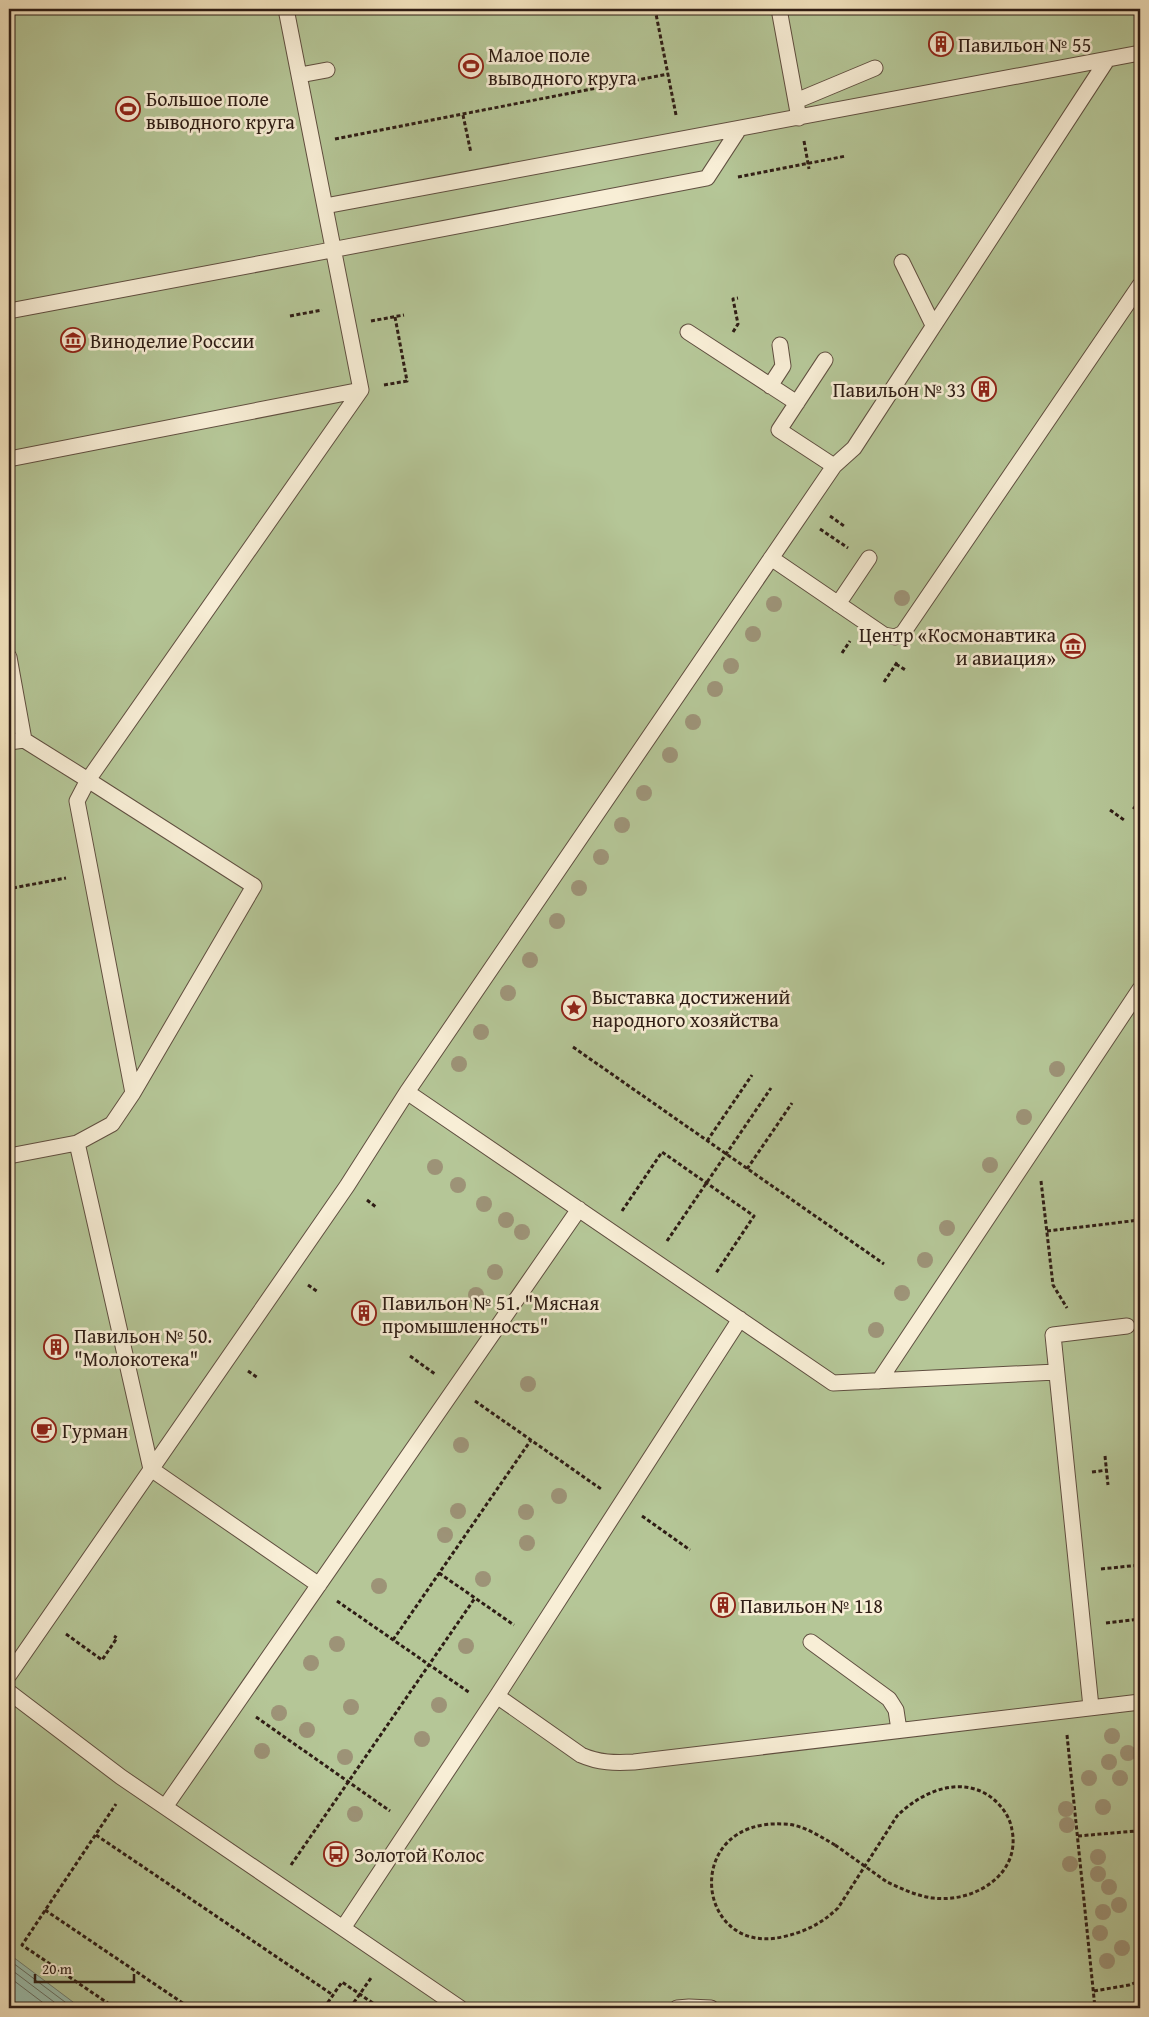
<svg xmlns="http://www.w3.org/2000/svg" width="1149" height="2017" viewBox="0 0 1149 2017" font-family="'Gentium Book Plus',serif">
  <rect width="100%" height="100%" fill="#f4e5c0"/>
  <filter id="stains"><feTurbulence type="fractalNoise" baseFrequency=".004" numOctaves="4"/><feColorMatrix values="0 0 0 0 .2 0 0 0 0 .09 0 0 0 0 .02 0 0 0 .5 -.17"/></filter>
  <radialGradient id="worn" r=".72"><stop offset=".6" stop-color="#630" stop-opacity="0"/><stop offset="1" stop-color="#630" stop-opacity=".3"/></radialGradient>
  <!-- green -->
  <path fill="#b5c697" stroke="#727256" d="M9,9H1140V2008H9Z"/>
  <!-- water -->
  <path fill="#9cbfae" stroke="#707e71" d="M9,1954L81,2008H9Z"/>
  <g fill="none" stroke-linecap="round" stroke-linejoin="round">
    <!-- shore -->
    <path stroke="#656e62" stroke-width="1" d="M9,1960L73,2008
      M9,1968L62,2008
      M9,1977L50,2008"/>
    <defs>
      <path id="service" d="M779,9L799,118
        M300,75L327,70
        M796,101L875,68
        M325,206L1140,53
        M902,262L933,325
        M9,311C242,268 474,222 707,178L739,129
        M688,332L797,403
        M825,360L779,430L834,466
        M770,386L783,366L780,345
        M9,459L361,390
        M771,558L884,635L895,637L903,633L1140,285
        M838,604L869,558
        M9,657L24,740
        M9,742L24,740L88,780L361,390L286,9
        M407,1092L833,1383L1056,1372
        M77,1143L112,1124L133,1093L77,801L88,780L254,886L133,1093
        M9,1156L77,1143L151,1469L319,1585
        M879,1381L1140,989
        M811,1642L889,1699L896,1710L899,1730
        M9,1675L347,1186L407,1092L834,466L854,448L1107,60
        M9,1692L121,1777L460,2008
        M497,1696L581,1755C599,1763 615,1763 634,1762L1140,1702
        M1091,1707L1053,1335L1127,1326
        M165,1807L579,1209
        M343,1928L497,1696L740,1319
        M677,2008L689,2007L711,2008"/>
    </defs>
    <!-- service casing -->
    <use href="#service" stroke="#604f40" stroke-width="17"/>
    <!-- path -->
    <path stroke="#2e1d15" stroke-width="3" stroke-dasharray="4 2.5" stroke-linecap="butt" d="M655,9L676,115
      M463,115L471,153
      M335,139L668,74
      M804,141L809,169
      M738,177L846,156
      M290,316L322,310
      M371,321L404,315
      M733,332L738,324L733,299L738,298
      M384,385L407,381L395,317
      M830,516L844,526
      M820,529L848,548
      M842,653L850,641
      M896,664L907,671
      M884,682L898,661
      M1133,807L1140,812
      M1110,810L1124,820
      M13,888L66,878
      M573,1047L884,1264
      M707,1141L752,1075
      M747,1169L792,1103
      M1041,1181L1053,1285L1067,1308
      M367,1200L376,1207
      M622,1211L662,1152L754,1216L716,1273
      M1047,1231L1140,1220
      M667,1241L771,1088
      M308,1285L318,1292
      M410,1356L435,1374
      M248,1371L258,1378
      M475,1401L601,1489
      M1105,1456L1108,1485
      M1092,1472L1107,1470
      M642,1516L690,1550
      M1101,1569L1140,1565
      M439,1573L514,1625
      M337,1601L470,1693
      M1106,1623L1140,1619
      M66,1634L102,1660L117,1638L114,1636
      M393,1640L531,1440
      M256,1717L390,1811
      M1067,1735L1095,2008
      M1140,1818L1136,1831L1140,1853
      M96,1835L333,1995
      M1078,1836L1136,1831
      M835,1845C819,1836 802,1824 783,1824C681,1819 695,1956 782,1937C805,1932 821,1924 838,1908L897,1816C921,1792 961,1774 992,1798C1002,1806 1010,1817 1012,1830C1021,1875 974,1903 933,1898C917,1896 902,1889 887,1882
      M291,1865L475,1598
      M45,1910L190,2008
      M1094,1991L1129,1985L1140,1981
      M115,2008L22,1945L116,1804
      M324,2008L342,1982L380,2008
      M350,2008L371,1978"/>
    <!-- service -->
    <use href="#service" stroke="#f8eed6" stroke-width="15"/>
    <!-- path-bridge -->
    <path stroke="#2e1d15" stroke-width="3" stroke-dasharray="4 2.5" stroke-linecap="butt" d="M835,1845L887,1882"/>
  </g>
  <!-- trees -->
  <g fill="#9d9377">
    <circle cx="902" cy="598" r="8"/>
    <circle cx="774" cy="604" r="8"/>
    <circle cx="753" cy="634" r="8"/>
    <circle cx="731" cy="666" r="8"/>
    <circle cx="715" cy="689" r="8"/>
    <circle cx="693" cy="722" r="8"/>
    <circle cx="670" cy="755" r="8"/>
    <circle cx="644" cy="793" r="8"/>
    <circle cx="622" cy="825" r="8"/>
    <circle cx="601" cy="857" r="8"/>
    <circle cx="579" cy="888" r="8"/>
    <circle cx="557" cy="921" r="8"/>
    <circle cx="530" cy="960" r="8"/>
    <circle cx="508" cy="993" r="8"/>
    <circle cx="481" cy="1032" r="8"/>
    <circle cx="459" cy="1064" r="8"/>
    <circle cx="1057" cy="1069" r="8"/>
    <circle cx="1024" cy="1117" r="8"/>
    <circle cx="990" cy="1165" r="8"/>
    <circle cx="435" cy="1167" r="8"/>
    <circle cx="458" cy="1185" r="8"/>
    <circle cx="484" cy="1204" r="8"/>
    <circle cx="506" cy="1220" r="8"/>
    <circle cx="947" cy="1228" r="8"/>
    <circle cx="522" cy="1232" r="8"/>
    <circle cx="925" cy="1260" r="8"/>
    <circle cx="495" cy="1272" r="8"/>
    <circle cx="902" cy="1293" r="8"/>
    <circle cx="476" cy="1295" r="8"/>
    <circle cx="876" cy="1330" r="8"/>
    <circle cx="528" cy="1384" r="8"/>
    <circle cx="461" cy="1445" r="8"/>
    <circle cx="559" cy="1496" r="8"/>
    <circle cx="458" cy="1511" r="8"/>
    <circle cx="526" cy="1512" r="8"/>
    <circle cx="445" cy="1535" r="8"/>
    <circle cx="527" cy="1543" r="8"/>
    <circle cx="483" cy="1579" r="8"/>
    <circle cx="379" cy="1586" r="8"/>
    <circle cx="337" cy="1644" r="8"/>
    <circle cx="466" cy="1646" r="8"/>
    <circle cx="311" cy="1663" r="8"/>
    <circle cx="439" cy="1705" r="8"/>
    <circle cx="351" cy="1707" r="8"/>
    <circle cx="279" cy="1713" r="8"/>
    <circle cx="307" cy="1730" r="8"/>
    <circle cx="1112" cy="1736" r="8"/>
    <circle cx="422" cy="1739" r="8"/>
    <circle cx="262" cy="1751" r="8"/>
    <circle cx="1128" cy="1753" r="8"/>
    <circle cx="345" cy="1757" r="8"/>
    <circle cx="1109" cy="1762" r="8"/>
    <circle cx="1089" cy="1778" r="8"/>
    <circle cx="1120" cy="1778" r="8"/>
    <circle cx="1103" cy="1807" r="8"/>
    <circle cx="1066" cy="1809" r="8"/>
    <circle cx="355" cy="1814" r="8"/>
    <circle cx="1067" cy="1825" r="8"/>
    <circle cx="1098" cy="1857" r="8"/>
    <circle cx="1070" cy="1864" r="8"/>
    <circle cx="1098" cy="1874" r="8"/>
    <circle cx="1109" cy="1887" r="8"/>
    <circle cx="1119" cy="1905" r="8"/>
    <circle cx="1103" cy="1912" r="8"/>
    <circle cx="1100" cy="1933" r="8"/>
    <circle cx="1122" cy="1948" r="8"/>
    <circle cx="1107" cy="1961" r="8"/>
  </g>
  <!-- icons -->
  <defs>
    <symbol id="building-ring" viewBox="-11 -11 22 22"><circle r="9.5" fill="#f8eed6" stroke="#8f2418" stroke-width="1.5"/><path d="M-4-6H4V6H1V3H-1V6H-4ZM-2.5-4.3h1.7v1.8h-1.7ZM.8-4.3h1.7v1.8H.8ZM-2.5-1h1.7V.8h-1.7ZM.8-1h1.7V.8H.8Z" fill="#8f2418"/></symbol>
    <symbol id="stadium-ring" viewBox="-11 -11 22 22"><circle r="9.5" fill="#f8eed6" stroke="#8f2418" stroke-width="1.5"/><path d="M0-5a6.5 5 0 1 0 0 10a6.5 5 0 1 0 0-10ZM-3.5-1.8h7v3.6h-7Z" fill="#8f2418"/></symbol>
    <symbol id="museum-ring" viewBox="-11 -11 22 22"><circle r="9.5" fill="#f8eed6" stroke="#8f2418" stroke-width="1.5"/><path d="M0-6L6-3V-2H-6V-3ZM-5-1h2V3h-2ZM-1-1h2V3h-2ZM3-1h2V3H3ZM-6 4H6V6H-6Z" fill="#8f2418"/></symbol>
    <symbol id="sight-ring" viewBox="-11 -11 22 22"><circle r="9.5" fill="#f8eed6" stroke="#8f2418" stroke-width="1.5"/><path d="M0-6L1.8-2.2L6-1.7L2.9 1.2L3.7 5.4L0 3.3L-3.7 5.4L-2.9 1.2L-6-1.7L-1.8-2.2Z" fill="#8f2418"/></symbol>
    <symbol id="cafe-ring" viewBox="-11 -11 22 22"><circle r="9.5" fill="#f8eed6" stroke="#8f2418" stroke-width="1.5"/><path d="M-5.5-4.5H6V0H3Q3 3.5 0 3.5H-2.5Q-5.5 3.5-5.5 0ZM3-3.2v2h1.7v-2ZM-6 4.5H4V6H-6Z" fill="#8f2418"/></symbol>
    <symbol id="bus-ring" viewBox="-11 -11 22 22"><circle r="9.5" fill="#f8eed6" stroke="#8f2418" stroke-width="1.5"/><path d="M-5-6H5V4H4V6H2V4H-2V6H-4V4H-5ZM-3.5-4V0h7V-4ZM-3.5 1.2v1.5H-2V1.2ZM2 1.2v1.5H3.5V1.2Z" fill="#8f2418"/></symbol>
  </defs>
  <g fill-rule="evenodd">
    <use href="#building-ring" x="927" y="30" width="28" height="28"/>
    <use href="#stadium-ring" x="457" y="52" width="28" height="28"/>
    <use href="#stadium-ring" x="114" y="95" width="28" height="28"/>
    <use href="#museum-ring" x="59" y="326" width="28" height="28"/>
    <use href="#building-ring" x="970" y="375" width="28" height="28"/>
    <use href="#museum-ring" x="1059" y="632" width="28" height="28"/>
    <use href="#sight-ring" x="560" y="994" width="28" height="28"/>
    <use href="#building-ring" x="350" y="1299" width="28" height="28"/>
    <use href="#building-ring" x="42" y="1333" width="28" height="28"/>
    <use href="#cafe-ring" x="30" y="1416" width="28" height="28"/>
    <use href="#building-ring" x="709" y="1591" width="28" height="28"/>
    <use href="#bus-ring" x="322" y="1840" width="28" height="28"/>
  </g>
  <g text-anchor="middle" dominant-baseline="central" stroke-width="5" stroke-linejoin="round" paint-order="stroke">
    <!-- poi labels -->
    <g font-size="20" fill="#2e1d15" stroke="#f8eed6" text-anchor="start">
      <text x="958" y="44">Павильон № 55</text>
      <text x="488" y="54">Малое поле<tspan x="488" dy="23">выводного круга</tspan></text>
      <text x="146" y="98">Большое поле<tspan x="146" dy="23">выводного круга</tspan></text>
      <text x="90" y="340">Виноделие России</text>
      <text x="966" y="389" text-anchor="end">Павильон № 33</text>
      <text x="1056" y="634" text-anchor="end">Центр «Космонавтика<tspan x="1056" dy="23">и авиация»</tspan></text>
      <text x="592" y="996">Выставка достижений<tspan x="592" dy="23">народного хозяйства</tspan></text>
      <text x="382" y="1302">Павильон № 51. "Мясная<tspan x="382" dy="23">промышленность"</tspan></text>
      <text x="74" y="1335">Павильон № 50.<tspan x="74" dy="23">"Молокотека"</tspan></text>
      <text x="62" y="1430">Гурман</text>
      <text x="740" y="1605">Павильон № 118</text>
      <text x="354" y="1854">Золотой Колос</text>
    </g>
  </g>
  <!-- margin -->
  <rect width="1149" height="2017" fill="none" stroke="#f4e5c0" stroke-width="30"/>
  <rect x="10" y="10" width="1129" height="1997" fill="none" stroke="#2e1d15" stroke-width="2.5"/>
  <rect x="15" y="15" width="1119" height="1987" fill="none" stroke="#2e1d15"/>
  <!-- scale -->
  <path d="M35 1974v8h99v-8" fill="none" stroke="#2e1d15" stroke-width="2.5"/>
  <text x="42" y="1974" font-size="15" fill="#2e1d15" stroke="#f8eed6" stroke-width="4" paint-order="stroke">20 m</text>
  <rect width="100%" height="100%" filter="url(#stains)"/>
  <rect width="100%" height="100%" fill="url(#worn)"/>
</svg>
